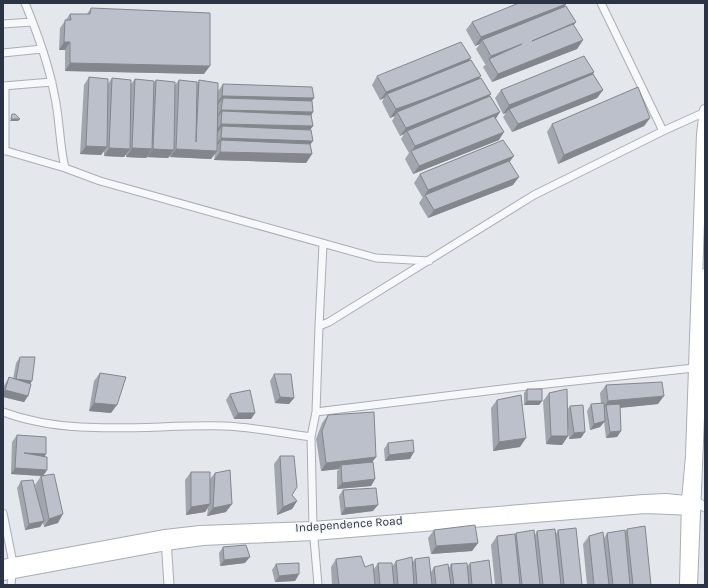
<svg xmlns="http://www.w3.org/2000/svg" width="708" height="588" viewBox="0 0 708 588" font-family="Karla,sans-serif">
  <rect width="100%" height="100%" fill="#e4e7ec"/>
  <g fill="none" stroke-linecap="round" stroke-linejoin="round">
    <defs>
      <path id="minor" d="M25,3C37,32 48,61 54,93C60,118 59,143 65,168
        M601,3L663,131
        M3,24L32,22
        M3,53L42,49
        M3,86L52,82
        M3,150L65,168L100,181L376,258L429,261
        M5,151V86
        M319,326L323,244
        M3,412C73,438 151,424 224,426C253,427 282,433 311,437
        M316,412L519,387L694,368
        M3,513L13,563L11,585
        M318,585L313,527L311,437L316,412L319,326L329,322L534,195L663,131L705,112"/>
      <path id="tertiary" d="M696,502L705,507
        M166,539L169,585"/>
      <path id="secondary" d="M3,565L165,535L200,531L313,527L644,500L666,499L696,502
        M3,575L166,545L203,540L313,535L645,508L695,510
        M685,585L687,500L691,456L702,134L705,110
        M692,585L705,274"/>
    </defs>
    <!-- minor casing -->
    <use href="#minor" stroke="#a9aeb7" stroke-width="9"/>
    <!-- tertiary casing -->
    <use href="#tertiary" stroke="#a9aeb7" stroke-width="11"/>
    <!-- secondary casing -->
    <use href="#secondary" stroke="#a9aeb7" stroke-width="12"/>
    <!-- minor -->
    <use href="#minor" stroke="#f7f8fa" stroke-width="7"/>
    <!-- tertiary -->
    <use href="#tertiary" stroke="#f7f8fa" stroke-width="9"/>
    <!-- secondary -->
    <use href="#secondary" stroke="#fff" stroke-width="10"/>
  </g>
  <!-- wall -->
  <path fill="#a1a5ae" d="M566,4L564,7L573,26L583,40L577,49L492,82L483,67L486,64H485L476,49L480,44L475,46L466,30L472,22Z
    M91,8L204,74L65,71V50H59L60,28L70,14H87Z
    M470,60L479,79L489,97L496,119L499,140L413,174L405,159L409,153L401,139L404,134L400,136L392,121L395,116L390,118L382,102L384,98L380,100L372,85L377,76Z
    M594,72L593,74L603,90L597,98L512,132L503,117L506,113L503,114L495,98L501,90Z
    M89,77L108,84L112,78L131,84L135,79L154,83L156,80L175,85L179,80L197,83L199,80L218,91L223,84L312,101L313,112L311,116L313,126L310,130V144L312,154L306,163L214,160L215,154L211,159L170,157V156L168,158L147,157L148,156L146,158L126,157V154L124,157L104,156V151L101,155L80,154L84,85Z
    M650,118L644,126L558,164L547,132L552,124Z
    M509,162L513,185L428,218L419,203L423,197V198L414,183L420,174Z
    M20,357L30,384L28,396L24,402L3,397V388L5,384L9,377L13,379L16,363Z
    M100,373L111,413L89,411L94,381Z
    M274,374L294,398L289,404L275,403L270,381Z
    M606,385L658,404L620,408L621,431L617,437L606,438L604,422L600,427L590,430L587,411L591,404H601L600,393Z
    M527,389L542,401L539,405H524V393Z
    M549,393L567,410L570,406L581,438L569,439L568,427V436L562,445L546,444L543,401Z
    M230,394L255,413L251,419H234L226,400Z
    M497,400L520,447L493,451L491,408Z
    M328,415L376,457L372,462L375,479L371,486L337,489V471L339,469L321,471L316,439L322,423Z
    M17,435L45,457L47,470L43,476L58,523L44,527L43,523L40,527L25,530L17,488L21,481L36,490L35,485L41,476L11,474L12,442Z
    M388,443L410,459L385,461L384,449Z
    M280,456L292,495L297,501L292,509L277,515L274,464Z
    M191,472L210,479L215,473L226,512L207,516L208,508L205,512L186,515L185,480Z
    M343,490L373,511L341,515L339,496Z
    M627,529L651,585H587L583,544L589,536L604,538L607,533L625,532Z
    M434,530L478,543L472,551L431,554L428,538Z
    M558,530L582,585H495L491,545L497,536L515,535L516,533L535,535L537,531L556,534Z
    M223,547L245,563L220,566L219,553Z
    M336,559L374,569L378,563L392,567L396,561L412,563L415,559L431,572L434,567L449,568L451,564L467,567L470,563L492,585H332L331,567Z
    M276,564L299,574L295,581L275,582L272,570Z"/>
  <!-- shaded-wall -->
  <path fill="#83868d" d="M566,4L560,12L482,40L480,44L475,46L481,37Z
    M576,22L570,30L532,41Z
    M583,40L577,49L492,82L498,74Z
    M64,42H70L65,50H59Z
    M522,44L489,59L485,64L491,56Z
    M471,58L465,66L387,94L384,98L380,100L386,92Z
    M70,63L210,66L204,74L65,71Z
    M594,72L589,80L509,109L506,113L503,114L509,105Z
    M481,76L475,84L397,112L395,116L390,118L396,109Z
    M603,90L597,98L512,132L518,124Z
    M491,94L485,102L407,131L404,134L400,136L406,128Z
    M222,96L314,98L308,107L223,98L218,104H216Z
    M221,110L313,112L308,121L222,111L217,118H216Z
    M500,112L495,120L411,152L415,146Z
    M650,118L644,126L558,164L564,155Z
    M11,119H20L18,121H10Z
    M221,124L313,126L307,134L222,126L218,132H215Z
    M504,132L499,140L413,174L419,166Z
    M221,138L313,141L307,149L221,140L217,146H215Z
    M86,146L107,147L101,155L80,154Z
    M109,148L130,149L124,157L104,156Z
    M132,148L152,149L146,158L126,157Z
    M153,149L174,150L168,158L147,157Z
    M176,149L217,151L211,159L170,157Z
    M220,152L312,154L306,163L214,160Z
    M514,156L508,164L425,195L423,198L428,190Z
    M519,177L513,185L428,218L434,210Z
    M16,379L32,381L28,387L12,385Z
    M5,390L28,396L24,402L3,397V392Z
    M664,396L658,404L607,409L606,405L604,409H602L608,401Z
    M280,397L294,398L289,404L275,403Z
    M527,401H542L539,405H524Z
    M94,403L117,405L111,413L89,411Z
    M238,413H255L251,419H234Z
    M605,421L600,427L590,430L594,424Z
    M621,431L617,437L606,438L610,432Z
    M585,432L581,438L569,439L574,433Z
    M551,436H568L562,445L546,444Z
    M526,438L520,447L493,451L499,442Z
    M414,452L410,459L385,461L389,455Z
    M24,453L46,454L42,461Z
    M376,457L370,465H341L339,469L321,471L326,463Z
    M15,468L47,470L43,476L11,474Z
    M375,479L371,486L337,489L342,483Z
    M297,501L292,509L277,515L283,507Z
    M210,504L205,512L186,515L191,507Z
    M232,504L226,512L207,516L213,508Z
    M378,505L373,511L341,515L345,508Z
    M63,514L58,523L44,527L49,519Z
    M44,521L40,527L25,530L29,524Z
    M478,543L472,551L431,554L436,546Z
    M250,557L245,563L220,566L224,560Z
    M299,574L295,581L275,582L279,576Z"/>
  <!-- building -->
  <path fill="#bbc0ca" stroke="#83868d" d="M519,3H565L566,4L481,37L472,22Z
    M566,6L576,22L532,41L573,24L583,40L498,74L489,59L522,44L491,56L482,40Z
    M91,8L210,13V66L70,63V42H64L65,20H71L70,14H90Z
    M461,42L471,58L417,80L386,92L377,76Z
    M584,56L594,72L509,105L501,90Z
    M471,60L481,76L427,98L396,109L387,94Z
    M593,74L603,90L518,124L509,109Z
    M89,77L108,79L107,147L86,146Z
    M112,78L131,80L130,149L109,148Z
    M481,78L491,94L406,128L397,112Z
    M135,79L154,81L152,149L132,148Z
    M156,80L175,82L174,150L153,149Z
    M179,80L197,82L196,142L199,80L218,83L217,151L176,149Z
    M223,84L312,87L314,98L222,96Z
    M638,87L650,118L564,155L552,124Z
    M490,96L500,112L415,146L407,131Z
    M223,98L312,101L313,112L221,110Z
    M222,111L311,115L313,126L221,124Z
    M12,114H15L20,119H11Z
    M494,116L504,132L419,166L411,151Z
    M222,126L311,130L313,141L221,138Z
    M221,140L310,144L312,154L220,152Z
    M503,140L514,156L428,190L420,174Z
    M509,161L519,177L434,210L425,195Z
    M20,357H35L32,381L16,379Z
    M100,373L126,377L117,405L94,403Z
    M274,374H291L294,398L280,397Z
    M9,377L31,384L28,396L5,390Z
    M662,382L664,396L608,401L606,385Z
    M527,389H542V401H527Z
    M567,389L568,436H551L549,393Z
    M250,390L255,413H238L230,394Z
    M521,395L526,438L499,442L497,400Z
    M604,403L605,421L594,424L591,404Z
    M620,404L621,431L610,432L606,405Z
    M583,405L585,432L574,433L570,406Z
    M374,412L376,457L326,463L322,431L328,415Z
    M17,435L46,437V454L24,453L47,457V470L15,468Z
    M413,440L414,452L389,455L388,443Z
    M280,456H294L297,487L292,495L297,501L283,507Z
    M373,462L375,479L342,483L341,465Z
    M230,470L232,504L213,508L215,473Z
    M191,472H210V504L191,507Z
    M54,474L63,514L49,519L41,476Z
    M33,480L44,521L29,524L21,481Z
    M376,488L378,505L345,508L343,490Z
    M475,525L478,543L436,546L434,530Z
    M645,526L651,585H633L627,529Z
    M576,528L582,585H564L558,530Z
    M555,529L561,585H543L537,531Z
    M534,530L540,585H522L516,533Z
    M625,530L630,585H613L607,533Z
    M603,532L609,585H594L589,536Z
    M515,534L520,585H502L497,536Z
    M246,545L250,557L224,560L223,547Z
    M361,556L365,567L373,564L375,585H339L336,559Z
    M412,557L414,585H398L396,561Z
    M429,557L432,585H417L415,559Z
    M489,560L492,585H472L470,563Z
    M299,563V574L279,576L276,564Z
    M378,563H392L394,585H380Z
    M467,563L469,585H454L451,564Z
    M448,564L451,585H436L434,567Z"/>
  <g text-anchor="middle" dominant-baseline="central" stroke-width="3" stroke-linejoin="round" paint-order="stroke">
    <!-- street labels -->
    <g font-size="12" fill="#2b3445" stroke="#f4f6f9">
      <text transform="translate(349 524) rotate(-4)">Independence Road</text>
    </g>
  </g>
  <!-- border -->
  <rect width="708" height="588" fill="none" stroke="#2b3445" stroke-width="8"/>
</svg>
